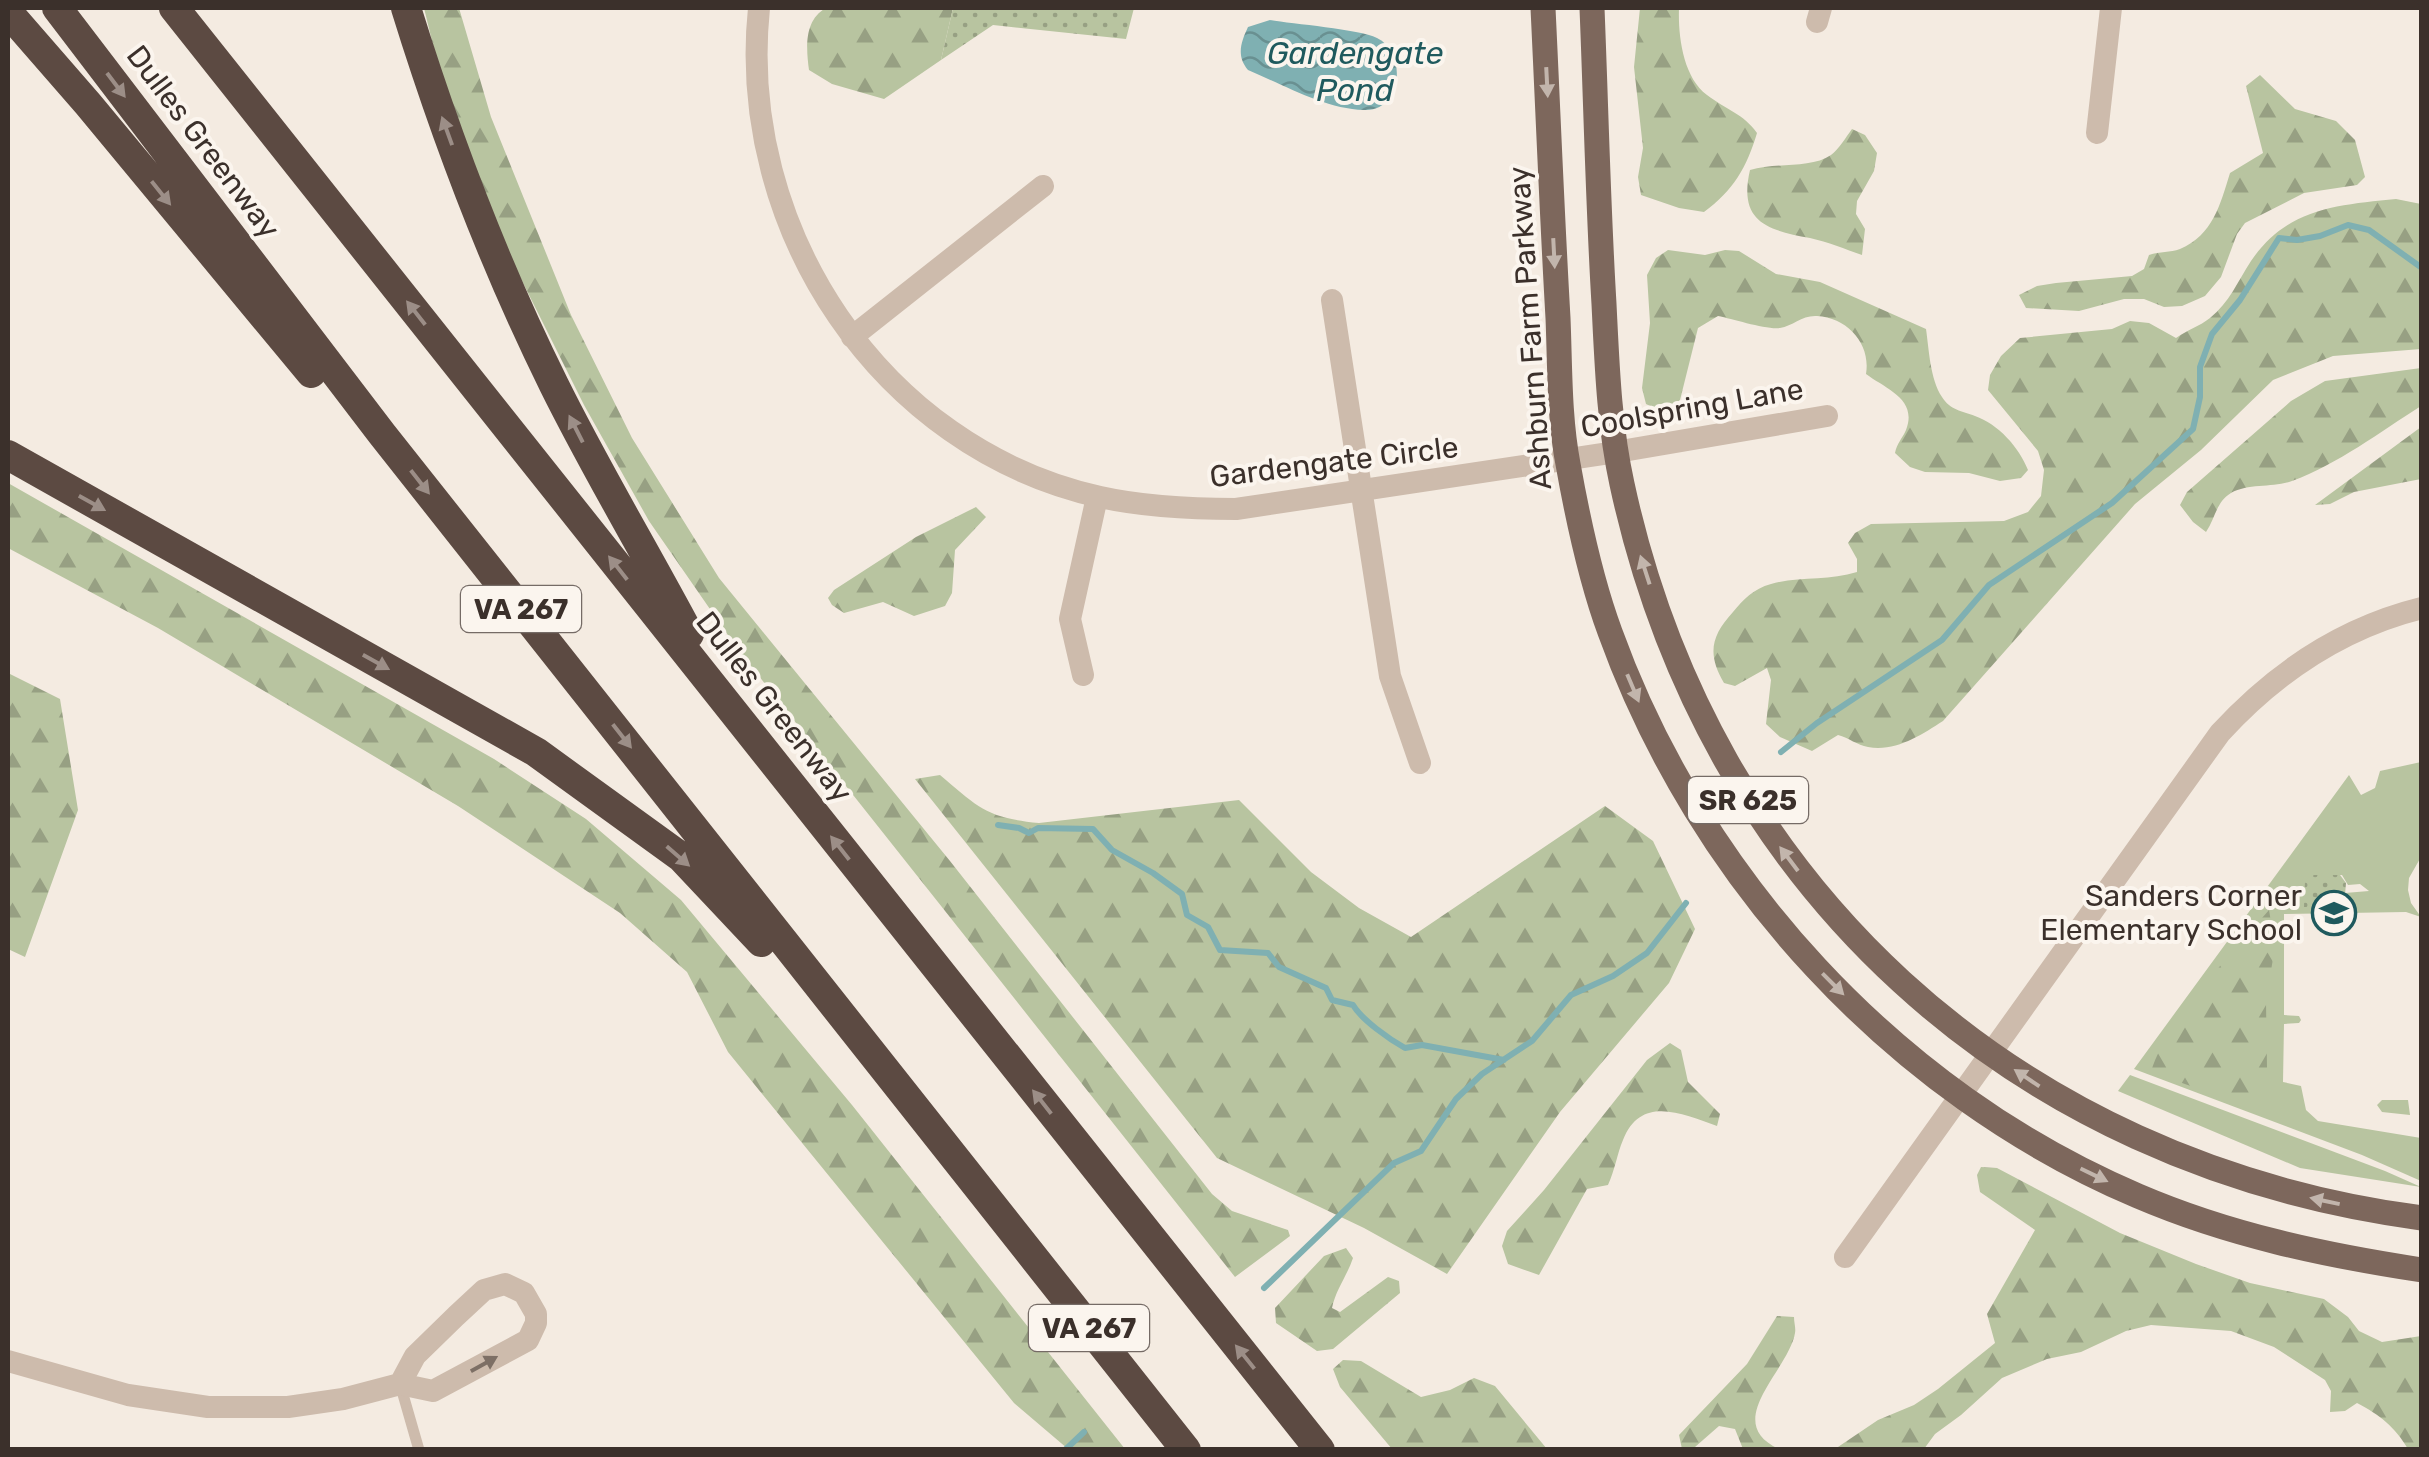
<svg xmlns="http://www.w3.org/2000/svg" width="2429" height="1457" viewBox="0 0 2429 1457" font-family="Rubik,sans-serif">
  <defs>
    <pattern id="forest-firs" width="22" height="20" patternUnits="userSpaceOnUse" patternTransform="scale(2.5)"><rect width="22" height="20" fill="#b8c4a0"/><path d="M5 1l3.5 6h-7zM16 11l3.5 6h-7z" fill="#97a083"/></pattern>
    <pattern id="park-dots" width="8" height="8" patternUnits="userSpaceOnUse" patternTransform="scale(2.5)"><rect width="8" height="8" fill="#b8c4a0"/><path d="M2 2h.1M6 6h.1" fill="none" stroke="#97a083" stroke-width="1.8" stroke-linecap="round"/></pattern>
    <pattern id="water-waves" width="16" height="10" patternUnits="userSpaceOnUse" patternTransform="scale(2.5)"><rect width="16" height="10" fill="#7fb0b2"/><path d="M0 5q4-4 8 0t8 0" fill="none" stroke="#699091"/></pattern>
  </defs>
  <rect width="100%" height="100%" fill="#f4ebe1"/>
  <!-- grass -->
  <path fill="#b8c4a0" fill-rule="evenodd" d="M2421,762V857L2409,878L2408,890L2411,903L2421,917L2406,912L2284,914V1015L2299,1016L2301,1020L2299,1023L2284,1024L2283,1082L2301,1086L2306,1110L2318,1121L2421,1138V1181L2362,1155L2134,1069L2349,775L2361,795L2375,788L2380,771ZM2314,875H2342L2348,885L2360,884L2369,891L2345,893L2344,907Z
    M2130,1075L2385,1171L2421,1187L2300,1168L2118,1091Z
    M2382,1100H2408L2410,1115L2382,1112L2377,1105Z"/>
  <!-- forest -->
  <path fill="url(#forest-firs)" d="M424,8H459L491,117L571,315L632,438L719,578L950,861L1212,1194L1232,1211L1288,1230L1290,1236L1235,1277L739,651L649,521L584,405L511,259L442,82Z
    M826,8H953L941,60L884,99L832,84L809,70C806,48 804,20 826,8Z
    M1640,8H1679C1678,36 1683,77 1707,95C1725,109 1744,114 1757,133C1747,167 1733,191 1704,212L1679,208L1641,195L1638,177L1643,148L1634,67Z
    M2260,75L2295,109L2336,121L2355,140L2365,177L2357,185L2304,193L2245,223L2237,234L2221,277L2205,296L2182,306L2164,307L2144,299H2124L2079,311L2026,308L2019,295L2037,286L2056,283L2132,276L2144,269L2149,255C2160,251 2170,253 2180,249C2213,235 2220,205 2230,173L2263,153L2246,86Z
    M1852,129L1865,135L1877,153L1874,171L1857,201L1856,214L1865,229L1862,255C1845,249 1828,242 1810,238C1767,230 1738,222 1750,170C1775,162 1811,169 1831,155C1839,149 1846,137 1852,129Z
    M2396,199L2421,204V349L2333,356L2273,380L2201,450L2135,504L1943,721C1921,735 1896,752 1868,747C1857,745 1849,738 1838,735L1812,751L1780,737L1766,724L1771,680L1767,668L1735,686L1724,683C1707,654 1711,636 1733,612C1744,599 1753,589 1771,584C1799,576 1829,581 1857,572V559L1848,543L1855,533L1871,524L2004,521L2028,512L2041,496L2044,470L2038,451L1988,390L1990,375L2001,356L2020,338L2112,329L2130,321L2149,323L2176,338C2187,330 2200,326 2210,318C2229,303 2238,281 2251,261C2287,208 2337,205 2396,199Z
    M1668,250L1705,255L1725,250L1739,251L1776,274L1820,282L1926,329C1929,349 1930,379 1942,397C1950,410 1962,411 1975,416C1998,424 2019,447 2028,470L2021,478L2000,481L1969,473L1925,472L1910,467L1895,453C1897,443 1902,439 1906,430C1918,399 1886,389 1866,374C1871,344 1848,318 1817,316C1802,315 1793,326 1780,328C1767,330 1733,319 1718,316L1698,328L1680,400L1667,414L1646,404L1642,388L1650,323L1647,275L1656,258Z
    M2421,368V406C2380,432 2338,464 2292,481C2274,488 2249,483 2231,493C2216,502 2215,519 2206,532L2193,522L2180,505L2187,492L2291,401L2325,381Z
    M2421,427V479L2354,492L2330,504L2315,505Z
    M8,483L494,759L586,819L681,900L852,1105L1125,1449H1068L1014,1403L728,1052L687,972L620,913L458,806L158,628L8,548Z
    M976,507L986,517L955,550L952,593L945,606L914,616L883,602L844,613L832,605L828,598L834,590L916,537Z
    M8,673L60,699L78,810L25,957L8,949Z
    M940,775C979,808 987,818 1039,823L1239,800L1311,872L1359,908L1411,937L1605,806L1653,841L1695,929L1669,983L1560,1112L1447,1274L1364,1228L1217,1158L915,779Z
    M2269,910L2275,946L2266,1002L2267,1067L2264,1089L2257,1104L2247,1106L2151,1072C2163,1026 2236,948 2269,910Z
    M1670,1043L1681,1050L1688,1082L1720,1114L1717,1126C1683,1114 1641,1094 1623,1140C1617,1154 1615,1170 1608,1185L1587,1189L1539,1275L1508,1264L1502,1246L1507,1231L1544,1190L1647,1060Z
    M1981,1167L1997,1168L2120,1233L2196,1264L2250,1283L2324,1299L2348,1317L2359,1331L2382,1342L2421,1336V1449H2408C2395,1427 2380,1415 2357,1403L2345,1411L2330,1412L2331,1391L2325,1380L2274,1347L2231,1331L2151,1325L2126,1331L2081,1352L2047,1359L2002,1378L1961,1415L1935,1434L1924,1449H1835L1878,1420L1914,1405L1938,1389L1995,1343L1987,1314L2035,1230L1980,1192L1977,1175Z
    M1346,1248L1353,1258C1347,1276 1336,1289 1332,1308L1340,1312L1388,1277L1399,1281L1400,1293L1333,1349L1317,1351L1276,1323L1275,1308L1324,1256Z
    M1777,1316L1794,1317C1794,1323 1796,1328 1795,1333C1789,1370 1720,1422 1779,1449H1743L1735,1429L1719,1426L1695,1447L1682,1449L1679,1435L1747,1364Z
    M1343,1360L1361,1361L1421,1397L1450,1390L1474,1378L1495,1386L1547,1449H1392L1340,1387L1333,1369Z"/>
  <!-- park -->
  <path fill="url(#park-dots)" d="M953,8H1134L1126,39L993,25L941,60Z
    M2314,875H2340L2346,883L2344,907H2304L2305,881Z"/>
  <!-- water -->
  <path fill="url(#water-waves)" d="M1270,20C1293,24 1359,29 1377,38C1408,53 1402,112 1364,110C1325,109 1284,85 1248,70C1236,56 1241,42 1248,27Z"/>
  <g fill="none" stroke-linecap="round" stroke-linejoin="round">
    <!-- stream -->
    <path stroke="#7fb0b2" stroke-width="6" d="M1781,752L1817,723L1942,640L1989,585L2112,503L2193,429L2200,397V367L2212,334L2240,300L2279,238L2297,240L2320,236L2348,225L2369,230L2422,268
      M998,825L1019,828L1029,833L1038,828L1093,829L1112,850L1153,873L1182,894L1187,915L1208,927L1220,950L1268,953L1279,967L1326,988L1332,1000L1353,1005C1362,1020 1389,1039 1405,1048L1422,1045L1504,1060
      M1264,1288L1394,1163L1421,1151L1456,1099L1482,1074L1532,1041L1571,995L1613,976L1647,953L1686,903
      M1065,1450L1084,1432"/>
    <!-- service -->
    <path stroke="#cdbbac" stroke-width="11" d="M400,1384L419,1450"/>
    <!-- minor -->
    <path stroke="#cdbbac" stroke-width="22" d="M759,8C736,228 880,448 1100,497C1145,507 1190,509 1236,509L1616,452L1827,416
      M1817,22L1821,8
      M2097,133L2111,8
      M1332,300L1390,676L1420,763
      M852,337L1043,186
      M1083,675L1070,619L1097,497
      M1845,1257L2220,733C2275,673 2341,628 2422,608
      M8,1361L128,1395L208,1407H288L343,1399L400,1384L433,1391L528,1340L536,1323V1314L524,1293L505,1284L484,1290L456,1316L415,1356L400,1384"/>
    <!-- primary -->
    <path stroke="#7d675c" stroke-width="25" d="M1543,8C1548,111 1552,215 1558,318C1560,366 1559,417 1568,464C1578,520 1590,578 1610,632C1699,879 1895,1093 2138,1196C2229,1235 2324,1255 2422,1270
      M1592,8C1596,106 1598,205 1604,304C1607,364 1609,425 1622,484C1709,887 2014,1164 2422,1218"/>
    <!-- motorway -->
    <path stroke="#5c4a42" stroke-width="30" d="M57,8L382,434L1186,1450
      M174,8L1320,1450
      M406,8C446,137 494,264 554,385C596,470 645,551 689,634
      M8,12L88,104L311,373
      M8,455L536,752L681,857L761,942"/>
  </g>
  <!-- one-way arrows -->
  <defs><path id="oneway-solid" d="M-6-.8H1V-3.2L6.5 0L1 3.2V.8H-6Z" transform="scale(2.5)"/></defs>
  <g fill="#c2b5ac">
    <use href="#oneway-solid" transform="translate(1547 82) rotate(87)"/>
    <use href="#oneway-solid" transform="translate(1554 253) rotate(87)"/>
    <use href="#oneway-solid" transform="translate(1645 570) rotate(-108)"/>
    <use href="#oneway-solid" transform="translate(1633 688) rotate(67)"/>
    <use href="#oneway-solid" transform="translate(1789 859) rotate(-127)"/>
    <use href="#oneway-solid" transform="translate(1833 984) rotate(45)"/>
    <use href="#oneway-solid" transform="translate(2027 1078) rotate(-146)"/>
    <use href="#oneway-solid" transform="translate(2094 1175) rotate(26)"/>
    <use href="#oneway-solid" transform="translate(2325 1201) rotate(-168)"/>
  </g>
  <g fill="#9c8e87">
    <use href="#oneway-solid" transform="translate(116 85) rotate(53)"/>
    <use href="#oneway-solid" transform="translate(447 131) rotate(-110)"/>
    <use href="#oneway-solid" transform="translate(161 193) rotate(51)"/>
    <use href="#oneway-solid" transform="translate(416 313) rotate(-128)"/>
    <use href="#oneway-solid" transform="translate(576 429) rotate(-117)"/>
    <use href="#oneway-solid" transform="translate(420 482) rotate(52)"/>
    <use href="#oneway-solid" transform="translate(92 503) rotate(29)"/>
    <use href="#oneway-solid" transform="translate(618 568) rotate(-128)"/>
    <use href="#oneway-solid" transform="translate(376 662) rotate(29)"/>
    <use href="#oneway-solid" transform="translate(622 736) rotate(52)"/>
    <use href="#oneway-solid" transform="translate(840 848) rotate(-128)"/>
    <use href="#oneway-solid" transform="translate(678 856) rotate(41)"/>
    <use href="#oneway-solid" transform="translate(1042 1102) rotate(-128)"/>
    <use href="#oneway-solid" transform="translate(1245 1357) rotate(-129)"/>
  </g>
  <use fill="#7d6f65" href="#oneway-solid" transform="translate(484 1364) rotate(-29)"/>
  <!-- icons -->
  <defs>
    <symbol id="school-ring" viewBox="-11 -11 22 22"><circle r="9.5" fill="#fbf5ee" stroke="#1f5a5e" stroke-width="1.5"/><path d="M0-5L7-2L0 1L-7-2ZM-4 1L0 2.5L4 1V4Q0 6-4 4Z" fill="#1f5a5e"/></symbol>
  </defs>
  <g fill-rule="evenodd">
    <use href="#school-ring" x="2309" y="888" width="50" height="50"/>
  </g>
  <g text-anchor="middle" dominant-baseline="central" stroke-width="8" stroke-linejoin="round" paint-order="stroke">
    <!-- shield labels -->
    <g fill="#fbf5ee" stroke="#756b66" stroke-width="2.5">
      <rect x="461" y="586" width="120" height="46" rx="8"/>
      <rect x="1688" y="777" width="120" height="46" rx="8"/>
      <rect x="1029" y="1305" width="120" height="46" rx="8"/>
    </g>
    <g font-size="28" font-weight="bold" fill="#3b302b">
      <text x="521" y="609">VA 267</text>
      <text x="1748" y="800">SR 625</text>
      <text x="1089" y="1328">VA 267</text>
    </g>
    <!-- street labels -->
    <g font-size="30" fill="#3b302b" stroke="#fbf5ee">
      <text transform="translate(203 142) rotate(53)">Dulles Greenway</text>
      <text transform="translate(1530 328) rotate(-94)">Ashburn Farm Parkway</text>
      <text transform="translate(1692 408) rotate(-10)">Coolspring Lane</text>
      <text transform="translate(1334 462) rotate(-7)">Gardengate Circle</text>
      <text transform="translate(774 707) rotate(52)">Dulles Greenway</text>
    </g>
    <!-- poi labels -->
    <g font-size="30" fill="#3b302b" stroke="#fbf5ee" text-anchor="end">
      <text x="2302" y="896">Sanders Corner<tspan x="2302" dy="34">Elementary School</tspan></text>
    </g>
    <!-- water labels -->
    <g font-size="32" font-style="italic" fill="#1f5a5e" stroke="#fbf5ee">
      <text x="1355" y="53">Gardengate<tspan x="1355" dy="37">Pond</tspan></text>
    </g>
  </g>
  <!-- border -->
  <rect width="2429" height="1457" fill="none" stroke="#3b302b" stroke-width="20"/>
</svg>
